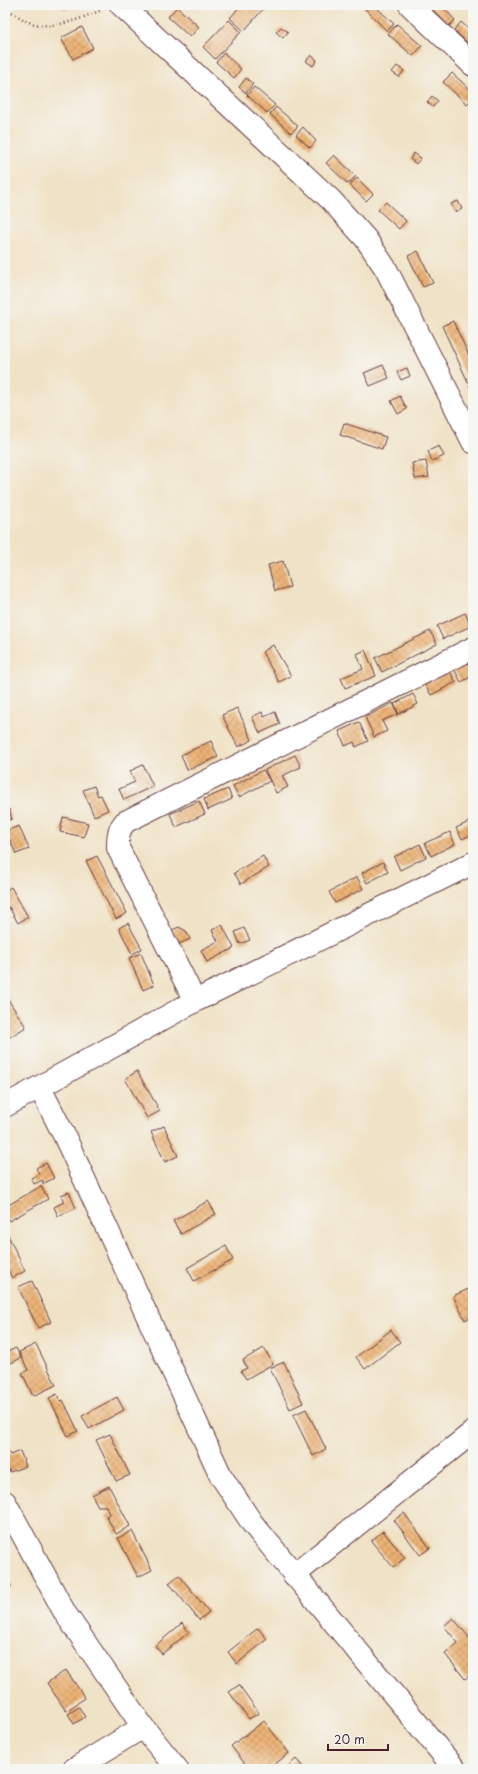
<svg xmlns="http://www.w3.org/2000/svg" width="478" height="1774" viewBox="0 0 478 1774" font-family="'Playpen Sans',sans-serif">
  <defs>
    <pattern id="building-cross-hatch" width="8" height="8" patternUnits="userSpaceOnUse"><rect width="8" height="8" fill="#edb376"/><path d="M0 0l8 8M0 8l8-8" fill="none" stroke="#c29161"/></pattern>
  </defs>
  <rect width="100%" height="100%" fill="#f6f6f2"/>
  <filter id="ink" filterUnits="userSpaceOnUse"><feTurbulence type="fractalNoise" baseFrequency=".025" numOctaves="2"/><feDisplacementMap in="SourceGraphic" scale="8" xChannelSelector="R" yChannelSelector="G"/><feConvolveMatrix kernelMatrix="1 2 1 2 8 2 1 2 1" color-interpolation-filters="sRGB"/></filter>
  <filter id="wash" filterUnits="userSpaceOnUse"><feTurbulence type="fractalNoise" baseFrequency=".012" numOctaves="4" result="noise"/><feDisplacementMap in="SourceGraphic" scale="16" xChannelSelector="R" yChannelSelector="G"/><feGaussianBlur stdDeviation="0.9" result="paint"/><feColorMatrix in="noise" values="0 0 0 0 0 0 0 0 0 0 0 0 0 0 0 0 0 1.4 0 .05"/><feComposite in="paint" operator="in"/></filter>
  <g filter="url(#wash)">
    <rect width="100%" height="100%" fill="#f0e2c6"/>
    <g id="blocks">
      <!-- building -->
      <path fill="url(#building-cross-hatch)" d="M60,5H70L66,10Z
        M241,5H261L264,8L244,31L230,18Z
        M365,5H374L394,24L387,31L363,7Z
        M428,5H441L455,20L449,26Z
        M177,7L199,27L190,37L168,17Z
        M229,20L241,32L215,59L203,47Z
        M461,22L473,33V48L454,30Z
        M397,24L422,46L413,56L388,34Z
        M82,27L93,48L73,59L61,38Z
        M281,27L288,32L283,38L276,32Z
        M224,53L241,69L234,78L216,62Z
        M311,55L317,60L313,66L306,61Z
        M397,66L404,71L399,77L392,72Z
        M452,73L473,92V98L467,104L443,82Z
        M246,78L253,84L246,93L239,87Z
        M254,87L275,105L267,113L247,95Z
        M432,96L438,101L433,107L427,102Z
        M276,107L298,126L291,133L270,114Z
        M303,127L316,141L310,148L296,135Z
        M414,153L421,158L416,164L410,159Z
        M334,155L356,176L348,184L326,163Z
        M357,178L373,194L366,201L350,185Z
        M458,201L462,209L455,212L451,204Z
        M386,202L406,221L399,229L378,210Z
        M418,251L433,283L423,287L408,256Z
        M453,321L473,364V379L468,382L442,326Z
        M383,365L389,378L370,386L364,373Z
        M407,368L410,376L401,380L397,372Z
        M473,383V393L469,385Z
        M400,396L407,409L398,414L391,401Z
        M344,423L386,437L382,449L340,435Z
        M439,446L444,456L432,461L428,451Z
        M426,461L429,477L415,479L412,463Z
        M283,561L290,587L275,591L268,565Z
        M465,613L471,626L443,639L437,626Z
        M430,631L437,644L382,672L375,658Z
        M273,645L291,676L279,682L262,652Z
        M365,650L376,676L345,688L341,678L363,669L357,654Z
        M473,659V676L461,682L454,669Z
        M450,672L456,682L431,695L425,685Z
        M413,694L418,704L399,714L394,704Z
        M393,703L398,714L382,721L387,731L374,737L365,717Z
        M237,708L252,740L238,747L222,715Z
        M262,712L264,717L275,712L280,724L260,733L252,717Z
        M359,722L368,741L356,747L354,742L345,746L339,731Z
        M211,741L218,757L187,770L181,755Z
        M295,755L301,767L282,776L288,787L276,793L265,770Z
        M143,765L153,786L124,800L119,789L135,782L130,771Z
        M263,770L270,781L239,797L233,786Z
        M94,786L98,796L101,795L108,810L94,816L83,790Z
        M228,789L232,799L208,810L204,799Z
        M199,801L205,814L176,827L170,814Z
        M9,809L12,819L5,821V811Z
        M63,817L88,823L84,837L60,832Z
        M473,820V834L462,839L456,828Z
        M19,826L29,849L16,854L6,831Z
        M450,832L455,844L431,856L425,843Z
        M420,844L426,857L400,870L394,857Z
        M97,856L127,913L116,919L86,861Z
        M263,856L269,867L241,884L234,873Z
        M383,862L388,872L367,883L362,873Z
        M357,877L363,889L335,903L329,892Z
        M11,887L28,917L18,923L9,907L5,909V891Z
        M128,923L142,949L132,954L119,928Z
        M222,925L234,948L207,962L201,950L218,941L212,930Z
        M179,927L186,931L190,939L179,944L172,930Z
        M244,928L250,940L240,944L235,932Z
        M141,953L154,985L143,990L129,958Z
        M5,995L26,1027L5,1040Z
        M137,1071L160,1111L147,1118L125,1079Z
        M164,1126L178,1156L165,1162L151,1132Z
        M46,1163L54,1178L43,1184V1180L34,1184L31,1178L39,1174L36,1168Z
        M41,1186L48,1199L9,1221L5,1215V1207Z
        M69,1192L76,1208L58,1216L54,1207L64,1202L61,1195Z
        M208,1201L216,1214L181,1234L173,1221Z
        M5,1229L25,1271L12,1278L5,1263Z
        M226,1246L233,1260L194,1281L187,1268Z
        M32,1281L51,1322L38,1328L18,1287Z
        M473,1287V1316L465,1320L453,1296Z
        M391,1330L400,1342L365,1369L356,1357Z
        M36,1344L56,1385L33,1396L22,1373L28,1370L19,1352Z
        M16,1348L21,1358L5,1366V1353Z
        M264,1348L273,1364L246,1379L241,1371L247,1368L243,1360Z
        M284,1362L303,1403L290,1409L270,1368Z
        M57,1394L60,1401L63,1400L78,1431L68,1436L49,1398Z
        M117,1397L124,1410L89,1429L82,1416Z
        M306,1409L326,1449L313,1456L293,1415Z
        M110,1434L130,1475L116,1481L96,1440Z
        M5,1444L10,1455L20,1451L26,1466L10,1472L5,1461Z
        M109,1486L130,1526L116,1534L106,1516L110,1514L106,1506H98L92,1495Z
        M404,1513L430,1548L420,1555L394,1520Z
        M132,1531L152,1570L138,1577L118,1538Z
        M383,1531L405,1558L393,1567L371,1541Z
        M179,1575L209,1612L199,1620L169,1583Z
        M5,1577H7L11,1587L5,1589Z
        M453,1618L473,1642V1672L465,1679L445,1654L458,1643L444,1626Z
        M182,1623L189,1632L162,1654L155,1646Z
        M258,1628L267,1639L237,1664L228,1652Z
        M66,1670L85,1698L66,1711L47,1683Z
        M239,1685L259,1713L249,1719L229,1692Z
        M79,1707L85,1717L74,1724L68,1714Z
        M264,1721L289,1753L269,1769H249L231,1746Z
        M296,1759L305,1769H285Z"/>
    </g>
  </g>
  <g filter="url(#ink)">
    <use href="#blocks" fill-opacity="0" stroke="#633c42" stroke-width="1"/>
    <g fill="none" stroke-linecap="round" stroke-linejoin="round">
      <defs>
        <path id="minor" d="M410,5L473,65
          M195,1001L118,848C118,838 118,830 125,822L473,648
          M40,1088L64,1135L221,1476L252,1523L455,1769
          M5,1106L195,1001L473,863
          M5,1502L65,1613L143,1727L177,1769
          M294,1575L473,1432
          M74,1769L143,1727"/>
        <path id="tertiary" d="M121,5L331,200L366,239L386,269L473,442"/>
      </defs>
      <!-- minor casing -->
      <use href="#minor" stroke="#633c42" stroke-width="24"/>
      <!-- tertiary casing -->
      <use href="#tertiary" stroke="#633c42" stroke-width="24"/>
      <!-- path -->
      <path stroke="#633c42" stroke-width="2.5" stroke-dasharray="1 3" stroke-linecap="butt" d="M5,8C14,13 25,22 35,24C58,29 81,18 102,10"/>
      <!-- minor -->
      <use href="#minor" stroke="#fff" stroke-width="22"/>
      <!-- tertiary -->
      <use href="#tertiary" stroke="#fff" stroke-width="22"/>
    </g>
  </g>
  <!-- margin -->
  <rect width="478" height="1774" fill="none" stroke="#f6f6f2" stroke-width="20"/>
  <!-- scale -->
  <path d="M328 1744v6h60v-6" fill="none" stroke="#4a1f2b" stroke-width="2"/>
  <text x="334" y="1744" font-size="12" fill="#4a1f2b" stroke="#f6f6f2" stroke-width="3" paint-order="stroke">20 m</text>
</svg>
